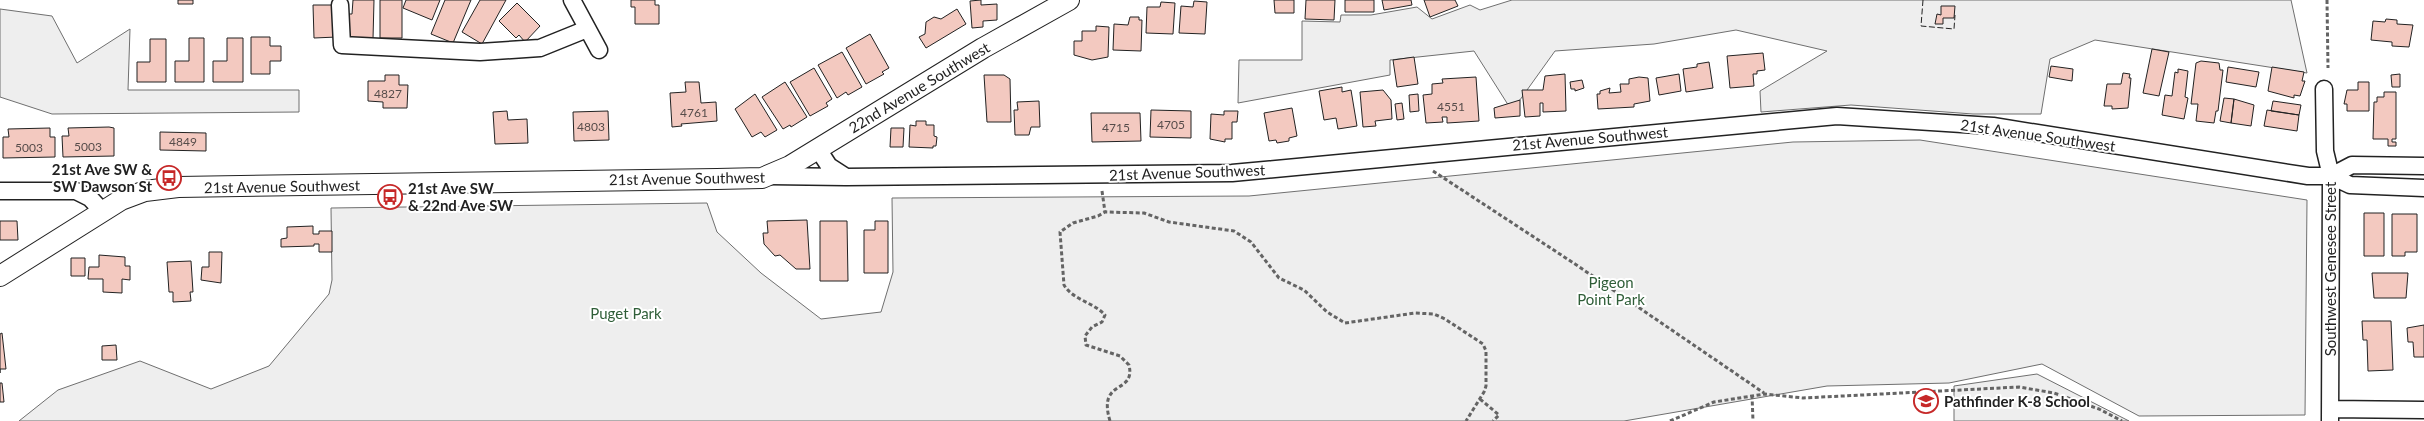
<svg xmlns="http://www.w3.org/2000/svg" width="2424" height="421" viewBox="0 0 2424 421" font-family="Lato,sans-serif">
  <rect width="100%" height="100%" fill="#fff"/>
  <!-- green -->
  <path fill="#eee" stroke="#6f6f6f" d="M1512,0H2291L2307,73L2095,40L2050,59L2041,114H1973L1851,105L1761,112L1760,91L1827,51L1736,30L1654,44L1555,51L1512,111L1474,51L1390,60V75L1238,103L1239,60H1302V21L1340,22L1341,15H1371L1417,7L1432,19L1470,5L1480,10Z
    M0,9L52,16L77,63L130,29L128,90H299V112L52,114L0,97Z
    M1920,140L2307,200L2305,415L2139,416L2042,364L1949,383L1827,386L1624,421H19L58,390L140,361L211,389L269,366L329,294L332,280L331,208L707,203L717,232L761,273L821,319L881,312L893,272L892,198L1249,196L1793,142Z
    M2037,374L2129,421H1954V386Z"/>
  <!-- building -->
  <path fill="#f3c9c0" stroke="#222" d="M178,0H193V4H178Z
    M353,0H374L373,39L348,38V14H352Z
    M380,0H402V38H380Z
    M406,0H440L432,20L403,8Z
    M445,0H471L453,43L431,34Z
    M480,0H506L482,44L462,32Z
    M631,0H655V5H659V24H635V7H631Z
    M981,0V5L997,4V20L983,21V27L972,28L970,1Z
    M1274,0H1294V13H1275Z
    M1306,0H1335L1334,20L1305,19Z
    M1345,0H1374V12H1345Z
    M1382,0H1411L1412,5L1384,10Z
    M1424,0H1455L1458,6L1430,17Z
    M1194,1L1207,2L1205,34L1179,33L1181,6L1193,7Z
    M1161,2L1175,3L1173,34L1146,33L1147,7H1160Z
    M517,3L540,26L525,42L519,35L516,38L499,21Z
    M313,5H333L337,37L314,38Z
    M1941,6H1955L1954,18H1943V24H1935L1937,14L1941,15Z
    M957,9L966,24L926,48L919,37L925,34L926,22L934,17L941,19Z
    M1130,17H1139V20H1142L1141,51L1113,50L1114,24L1128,25Z
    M2386,19L2397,20V24L2413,25L2409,47L2392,46V42L2371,40L2373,21L2385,22Z
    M1096,26L1109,27L1108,57L1092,60L1074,55V41H1082V31H1096Z
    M870,34L889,68L882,72L884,74L866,84L846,48Z
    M251,37H270V46H281V61H270V74H251Z
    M189,38H204V82H175V61H189Z
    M227,38H243V82H213V61H227Z
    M150,39H166V82H137V62H150Z
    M2152,49L2169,52L2159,96L2143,93Z
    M842,52L862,87L848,95L846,92L837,98L818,65Z
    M1763,53L1765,70L1757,71V74H1753L1754,86L1730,88L1727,56Z
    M1414,57L1418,84L1397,87L1393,60Z
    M2201,61L2219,63L2220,70H2223L2218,111H2216L2214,123L2196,121L2198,104H2191L2196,63Z
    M1709,62L1713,88L1686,92L1683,69L1697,67V64Z
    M2051,66L2073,69L2072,81L2049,77Z
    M2228,67L2259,72L2256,87L2226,82Z
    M2272,67L2304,72L2302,81H2305L2300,96L2294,95V98L2268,91Z
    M814,68L832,99L826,103L828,106L810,116L790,82Z
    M2178,69L2188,71L2185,97L2188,98L2184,119L2162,115L2165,95L2172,96L2175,72L2178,73Z
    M2123,73L2130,74L2129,78H2131L2128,108L2112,109V106H2104L2107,84H2121Z
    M1565,74L1566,111L1543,112V103H1540V116L1525,117L1522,90H1543L1545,76Z
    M1679,74L1681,91L1659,95L1656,78Z
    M2400,74V87H2392L2391,75Z
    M385,75H399V85H408L407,108H383V102L368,101V81H385Z
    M984,75H1004L1010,79L1011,122H987Z
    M1476,77L1479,121L1447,123V117H1442L1443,122L1426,123L1423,95L1432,94V84L1443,83L1442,79Z
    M1639,77L1648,78L1650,101L1634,104V107L1598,109L1597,94H1600V91L1610,88L1609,93L1621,92L1620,84H1629V79Z
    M1582,80L1584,88L1575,91V89H1571L1570,82Z
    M685,82H699L701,103L716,102L717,121L681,124L682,126L672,127L670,93L686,92Z
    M785,82L807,117L791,127L790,125L783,129L762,97Z
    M2358,82H2369V111H2347V104H2344L2347,90H2358Z
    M1342,87V92L1351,90L1357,126L1338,129L1336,118L1324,120L1319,91Z
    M1383,90L1391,100L1392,119L1375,121L1376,126L1363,127L1360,92Z
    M2384,92H2396V139H2392V142H2396V146H2388V139H2373L2374,102H2377V97H2384Z
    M755,94L777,130L765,137L761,132L752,137L735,109Z
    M1418,94L1419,111L1410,112L1409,95Z
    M2224,98L2234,99L2231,123L2220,121Z
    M2234,99L2254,105L2251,126L2231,123Z
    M1520,100V116L1495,118L1494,108Z
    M1039,101L1040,127H1031L1029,135H1015L1014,110H1018L1017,102Z
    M2273,101L2301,105L2299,115L2271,111Z
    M1402,103L1404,119L1397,120L1395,104Z
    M1292,108L1297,136L1289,138V141L1277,143L1276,140L1269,141L1264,113Z
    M1151,110L1191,111V138L1150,137Z
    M2267,110L2299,115L2297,131L2264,126Z
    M507,111L508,120L527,119L528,143L495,144L493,112Z
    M608,111L609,140L574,141L573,112Z
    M1224,111H1238L1237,122H1232V139H1225V142L1210,139L1211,114L1224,115Z
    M1091,113H1140L1141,141L1092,142Z
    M916,121H926V125H934V136L937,137L936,146H933V148L909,147L910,125L916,126Z
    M109,127L114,128V156L63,157L62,136H69L68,128Z
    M50,128V137H55V157L3,158V137H9L8,129Z
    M891,128H904L903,147H890Z
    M160,132L206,133V151L160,150Z
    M2364,213H2384V256H2364Z
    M2392,214H2417V252H2405V256H2392Z
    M807,220L810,269H796L780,255L775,256L764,244L763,233H768L767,221Z
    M0,221H17L18,240H0Z
    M820,221H847L848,281H820Z
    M875,221H888V273H864V230H875Z
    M313,226V234H319V231H332V252H319V244H314V246L281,247V239L287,238V227Z
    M209,252H222L221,283L201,280L202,267H209Z
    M99,255L125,257V266H130V280L122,279V293L103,292V279H88L89,267H99Z
    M71,258H85V276H71Z
    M191,261L193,292H190L191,301L173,302V292H169L167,262Z
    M2372,273H2408L2406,298H2374Z
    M2362,321H2391L2393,370L2368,371L2367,340H2363Z
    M2424,325V357H2414L2413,342H2408L2407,328Z
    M2,333L6,369H0V373V334Z
    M116,345L117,360H102V346Z
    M0,383H2L4,402H0Z"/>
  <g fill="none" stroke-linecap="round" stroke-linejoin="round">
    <defs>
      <path id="minor" d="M572,0L599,50
        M340,5L342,45L480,52L540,48L587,29
        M2324,89L2325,151L2331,176L2330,421
        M818,149L829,166L846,177
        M770,176L846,177L1232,173L1837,116L1993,126L2308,176H2331L2350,185L2424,188
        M2331,176L2352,165L2424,166
        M0,191H76L90,198L102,211
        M2330,409L2424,410"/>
      <path id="tertiary" d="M0,276L121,200L145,191L178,187L717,179L762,178L790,166L983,48L1069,0"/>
    </defs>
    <!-- minor casing -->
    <use href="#minor" stroke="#222" stroke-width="19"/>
    <!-- tertiary casing -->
    <use href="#tertiary" stroke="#222" stroke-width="22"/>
    <!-- path -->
    <path stroke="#646464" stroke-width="3" stroke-dasharray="4 2.5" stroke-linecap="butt" d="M2327,0L2328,68
      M1433,171L1575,264L1764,393
      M1102,191L1105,212
      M1752,395L1753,421
      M1480,399L1499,415L1493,421
      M1110,421C1097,378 1136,395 1129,365L1120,356L1086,345L1085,336L1092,327L1102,322L1105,315C1093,302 1073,300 1064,285L1060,232L1073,223L1098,216L1105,212L1144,213L1169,222L1234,231L1251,242L1279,278L1304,290L1327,312L1345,323L1415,313L1434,314L1445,319L1483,344L1486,351V386L1484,392L1466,421
      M1670,421L1714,402L1765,394L1803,398L2019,387L2054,393L2099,409L2122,421"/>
    <!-- minor -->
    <use href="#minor" stroke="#fff" stroke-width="16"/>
    <!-- tertiary -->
    <use href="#tertiary" stroke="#fff" stroke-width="20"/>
    <!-- fence -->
    <path stroke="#222" stroke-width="1" stroke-dasharray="6 2.5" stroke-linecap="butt" d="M1923,0L1921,26L1954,29L1955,15"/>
  </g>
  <!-- icons -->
  <defs>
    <symbol id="bus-ring" viewBox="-11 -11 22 22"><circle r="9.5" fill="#fff" stroke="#c62828" stroke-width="1.5"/><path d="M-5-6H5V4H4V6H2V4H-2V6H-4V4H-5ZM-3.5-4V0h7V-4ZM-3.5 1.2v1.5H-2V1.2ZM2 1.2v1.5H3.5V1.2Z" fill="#c62828"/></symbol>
    <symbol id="school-ring" viewBox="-11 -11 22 22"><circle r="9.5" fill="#fff" stroke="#c62828" stroke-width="1.5"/><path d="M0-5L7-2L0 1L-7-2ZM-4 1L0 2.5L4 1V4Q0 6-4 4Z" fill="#c62828"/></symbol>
  </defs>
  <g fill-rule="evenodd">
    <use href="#bus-ring" x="155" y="164" width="28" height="28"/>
    <use href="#bus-ring" x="376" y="183" width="28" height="28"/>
    <use href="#school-ring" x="1912" y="387" width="28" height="28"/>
  </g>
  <g text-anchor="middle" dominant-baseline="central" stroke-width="4" stroke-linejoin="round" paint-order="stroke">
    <!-- number labels -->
    <g font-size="12" fill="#564c4a">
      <text x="388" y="93">4827</text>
      <text x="1451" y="106">4551</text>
      <text x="694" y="112">4761</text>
      <text x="1171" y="124">4705</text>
      <text x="591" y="126">4803</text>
      <text x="1116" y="127">4715</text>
      <text x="183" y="141">4849</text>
      <text x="88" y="146">5003</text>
      <text x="29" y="147">5003</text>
    </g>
    <!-- street labels -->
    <g font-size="15" fill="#222" stroke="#fff">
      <text transform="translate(919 87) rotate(-31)">22nd Avenue Southwest</text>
      <text transform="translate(2038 135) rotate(8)">21st Avenue Southwest</text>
      <text transform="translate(1590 138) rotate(-5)">21st Avenue Southwest</text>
      <text transform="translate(1187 172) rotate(-2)">21st Avenue Southwest</text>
      <text transform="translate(687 178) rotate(-1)">21st Avenue Southwest</text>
      <text transform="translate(282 186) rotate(-1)">21st Avenue Southwest</text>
      <text transform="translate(2330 269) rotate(-90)">Southwest Genesee Street</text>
    </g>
    <!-- poi labels -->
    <g font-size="15" font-weight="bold" fill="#222" stroke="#fff" text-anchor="start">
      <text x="152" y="169" text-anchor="end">21st Ave SW &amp;<tspan x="152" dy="17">SW Dawson St</tspan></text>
      <text x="408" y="188">21st Ave SW<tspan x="408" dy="17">&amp; 22nd Ave SW</tspan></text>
      <text x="1944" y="401">Pathfinder K-8 School</text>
    </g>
    <!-- park labels -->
    <g font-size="15" fill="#2f5e38" stroke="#fff">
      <text x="1611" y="282">Pigeon<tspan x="1611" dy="17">Point Park</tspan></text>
      <text x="626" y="313">Puget Park</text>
    </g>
  </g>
</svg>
